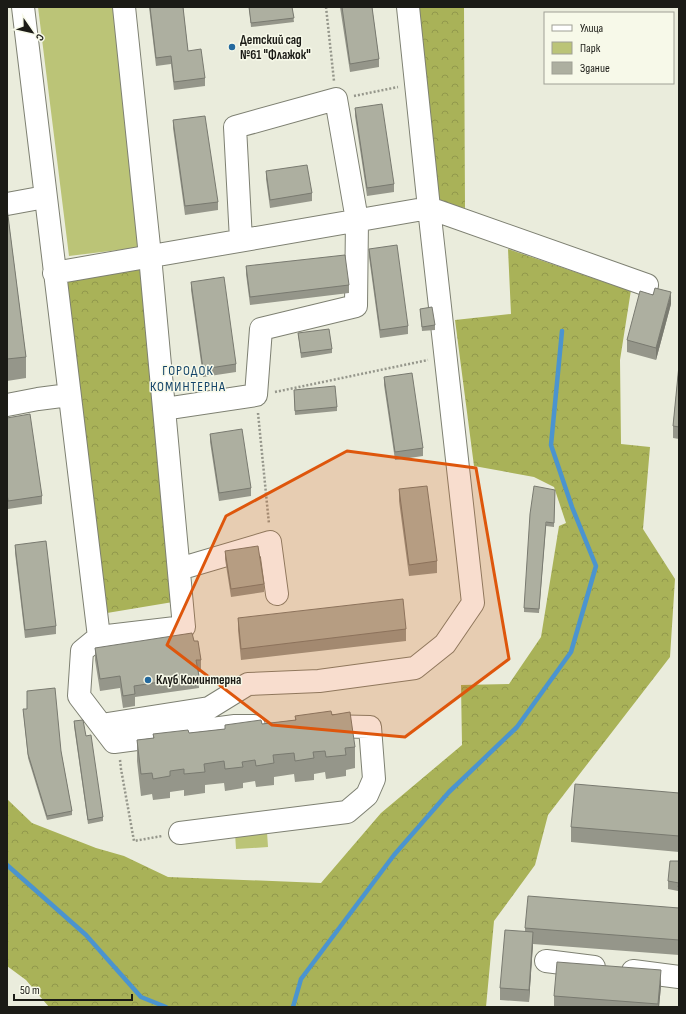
<svg xmlns="http://www.w3.org/2000/svg" width="686" height="1014" viewBox="0 0 686 1014" font-family="'Sofia Sans Condensed',sans-serif">
  <defs>
    <pattern id="forest-crowns" width="20" height="18" patternUnits="userSpaceOnUse"><rect width="20" height="18" fill="#a9b258"/><path d="M2 6a3 3 0 1 1 6 0M12 15a3 3 0 1 1 6 0" fill="none" stroke="#91984c"/></pattern>
  </defs>
  <rect width="100%" height="100%" fill="#eaecdc"/>
  <!-- forest -->
  <path fill="url(#forest-crowns)" d="M414,7H464L465,208L432,203Z
    M508,249L616,286L631,290L620,360L621,444L650,447L643,529L675,579L670,657L548,815L535,865L494,921L486,1007H49L26,980L7,966V799L32,823L96,848L124,856L168,877L321,883L381,813L462,745L461,685L509,684L541,637L559,526L566,523L554,487L534,477L474,466L455,320L511,314Z
    M139,264L179,601L107,613L64,274Z"/>
  <!-- park -->
  <path fill="#bbc477" d="M38,7H113L143,247L69,256Z
    M267,832L268,847L236,849L235,833Z"/>
  <g fill="none" stroke-linecap="round" stroke-linejoin="round">
    <!-- stream -->
    <path stroke="#4b94cf" stroke-width="4.5" d="M7,865L86,935L141,997L166,1007
      M293,1007L301,979L394,855L449,792L517,727L571,652L596,566L572,507L551,445L562,331"/>
    <defs>
      <path id="minor" d="M23,7L99,637
        M124,7L150,256L184,627L99,637L82,651L79,696L114,742L235,726H254
        M7,204L45,197
        M54,273L429,208L647,285
        M7,405L38,399L69,395
        M164,409L256,395L261,329L356,306L357,220L336,99L235,127L241,240
        M179,569L270,542L277,594
        M101,725L209,708L248,684L319,681L415,668L445,644L473,603L429,208L408,7
        M180,833L347,812L367,795L374,779L370,727L323,726
        M546,961L594,967
        M633,971L679,977"/>
    </defs>
    <!-- minor casing -->
    <use href="#minor" stroke="#7e8072" stroke-width="24"/>
    <!-- path -->
    <path stroke="#95968b" stroke-width="2.5" stroke-dasharray="2 2" stroke-linecap="butt" d="M326,7L334,81
      M354,96L398,87
      M275,392L428,360
      M258,413L269,524
      M120,760L121,769L134,841L162,836"/>
    <!-- minor -->
    <use href="#minor" stroke="#fff" stroke-width="22"/>
  </g>
  <!-- wall -->
  <path fill="#95968a" d="M149,7H183L188,51L205,78V86L174,90L171,64L156,66Z
    M249,7H292L294,22L251,27Z
    M340,7H372L379,59V67L350,72Z
    M355,108L394,184V192L367,196L355,116Z
    M173,120L218,202V210L185,215L173,128Z
    M266,171L312,193V201L270,208L266,179Z
    M7,208L26,357V378L7,381Z
    M369,249L408,326V334L380,338L369,257Z
    M246,266L349,285V293L250,305L246,274Z
    M191,282L236,364V372L203,377L191,290Z
    M671,304L656,360L627,352V340Z
    M420,309L435,325V330L422,331Z
    M298,333L332,349V353L301,358Z
    M679,365V439L673,438V426Z
    M384,377L423,448V456L395,460L384,385Z
    M294,390L337,407V411L295,415Z
    M7,418L42,496V504L8,509L7,501Z
    M210,434L251,488V496L219,501L210,442Z
    M399,489L437,561V573L409,576L399,501Z
    M555,490L554,527L546,526L539,613L524,612V608Z
    M15,545L56,626V634L25,638L15,553Z
    M225,551L264,584V592L231,597L225,559Z
    M238,618L406,629V641L241,660L238,630Z
    M194,641L201,660V672H198L199,688L135,697V706L123,708L120,688L100,691L95,660V648Z
    M23,709L61,751L72,811V815L47,820L28,758Z
    M332,715L355,747V768L346,770V776L326,779L325,772L314,774V780L295,782L294,774L274,777V785L256,787L255,781L243,783V788L225,791L224,783L205,785V793L184,796V790L170,792V798L153,800L152,794L141,796L137,761V740L153,738V734L189,733L225,729V725L262,724L295,720V716Z
    M74,721L86,736L103,817V821L88,824L74,726Z
    M679,793V852L571,842V827Z
    M679,860V895H678V891L668,889V881L679,861Z
    M679,908V955L533,944L529,1002L500,1000V988L525,931V928Z
    M661,986L659,1007H554V996Z"/>
  <!-- shaded-wall -->
  <path fill="#797a70" d="M671,292V304L656,360V348Z
    M533,932V944L529,1002V990Z
    M661,970V986L659,1007H658Z"/>
  <!-- building -->
  <path fill="#adafa0" stroke="#797a70" d="M150,7H183L188,51L201,49L205,78L174,82L171,56L156,58Z
    M249,7H292L294,18L251,23Z
    M342,7H372L379,59L350,64Z
    M382,104L394,184L367,188L355,108Z
    M205,116L218,202L185,206L173,120Z
    M307,165L312,193L270,200L266,171Z
    M7,208L26,357L7,359Z
    M397,245L408,326L380,330L369,249Z
    M345,255L349,285L250,297L246,266Z
    M224,277L236,364L203,369L191,282Z
    M655,288L671,292L656,348L627,340L640,291L653,295Z
    M432,307L435,325L422,327L420,309Z
    M329,329L332,349L301,353L298,333Z
    M679,365V427L673,426Z
    M412,373L423,448L395,452L384,377Z
    M335,386L337,407L295,411L294,390Z
    M30,414L42,496L8,501L7,493V418Z
    M242,429L251,488L219,493L210,434Z
    M427,486L437,561L409,565L399,489Z
    M534,486L555,490L554,523L546,522L539,609L524,608L530,514Z
    M46,541L56,626L25,630L15,545Z
    M258,546L264,584L231,589L225,551Z
    M403,599L406,629L241,649L238,618Z
    M192,633L194,641H198L201,660H196L199,676L134,686L135,694L123,696L120,676L100,679L95,648Z
    M55,688L61,751L72,811L47,816L28,754L23,709H27V691Z
    M331,711L332,715L350,712L355,747L345,748L346,755L326,757L325,751L313,752L314,758L295,761L294,753L273,755L274,763L256,766L255,760L242,762L243,767L225,769L224,761L204,764L205,772L184,774V769L170,771V776L153,779L152,773L141,774L137,740L154,738L153,734L188,730L189,733L225,729V725L261,720L262,724L296,720L295,716Z
    M83,720L86,736L91,735L103,817L88,820L74,721Z
    M575,784L679,793V836L571,827Z
    M679,860V887H678L679,883L668,881L670,861H679Z
    M528,896L679,908V940L525,928Z
    M505,930L533,932L529,990L500,988Z
    M557,962L661,970L658,1004L554,996Z"/>
  <!-- marked area -->
  <path fill="#de560c" fill-opacity="0.2" stroke="#de560c" stroke-width="3" stroke-linejoin="round" d="M347,451L476,468L509,659L405,737L272,725L167,645L226,516Z"/>
  <!-- markers -->
  <g fill="#24699e" stroke="#f7f9e9" stroke-width="1.5">
    <circle cx="232" cy="47" r="4"/>
    <circle cx="148" cy="680" r="4"/>
  </g>
  <g text-anchor="middle" dominant-baseline="central" stroke-width="3" stroke-linejoin="round" paint-order="stroke">
    <!-- poi labels -->
    <g font-size="13" font-weight="bold" fill="#1b1b16" stroke="#f7f9e9" text-anchor="start">
      <text x="240" y="40">Детский сад<tspan x="240" dy="15">№61 "Флажок"</tspan></text>
      <text x="156" y="680">Клуб Коминтерна</text>
    </g>
    <!-- neighbourhood labels -->
    <g font-size="14" letter-spacing="1" fill="#144468" stroke="#f7f9e9">
      <text x="188" y="370">ГОРОДОК<tspan x="188" dy="16">КОМИНТЕРНА</tspan></text>
    </g>
  </g>
  <!-- border -->
  <rect width="686" height="1014" fill="none" stroke="#1b1b16" stroke-width="16"/>
  <!-- legend -->
  <rect x="544" y="12" width="130" height="72" fill="#f7f9e9" stroke="#9fa095"/>
  <rect x="552" y="25" width="20" height="6" fill="#ffffff" stroke="#9fa095"/>
  <text x="580" y="32" font-size="12" fill="#1b1b16">Улица</text>
  <rect x="552" y="42" width="20" height="12" fill="#bbc477" stroke="#9fa095"/>
  <text x="580" y="52" font-size="12" fill="#1b1b16">Парк</text>
  <rect x="552" y="62" width="20" height="12" fill="#adafa0" stroke="#9fa095"/>
  <text x="580" y="72" font-size="12" fill="#1b1b16">Здание</text>
  <!-- north arrow -->
  <g transform="translate(32 32) rotate(124)" stroke="#f7f9e9" stroke-width="3" paint-order="stroke">
  <path d="M0-3L7 15L0 10L-7 15Z" fill="#1b1b16"/>
  <text y="-6" font-size="11" font-weight="bold" text-anchor="middle" fill="#1b1b16">С</text>
  </g>
  <!-- scale -->
  <path d="M14 994v6h118v-6" fill="none" stroke="#1b1b16" stroke-width="2"/>
  <text x="20" y="994" font-size="12" fill="#1b1b16" stroke="#f7f9e9" stroke-width="3" paint-order="stroke">50 m</text>
</svg>
